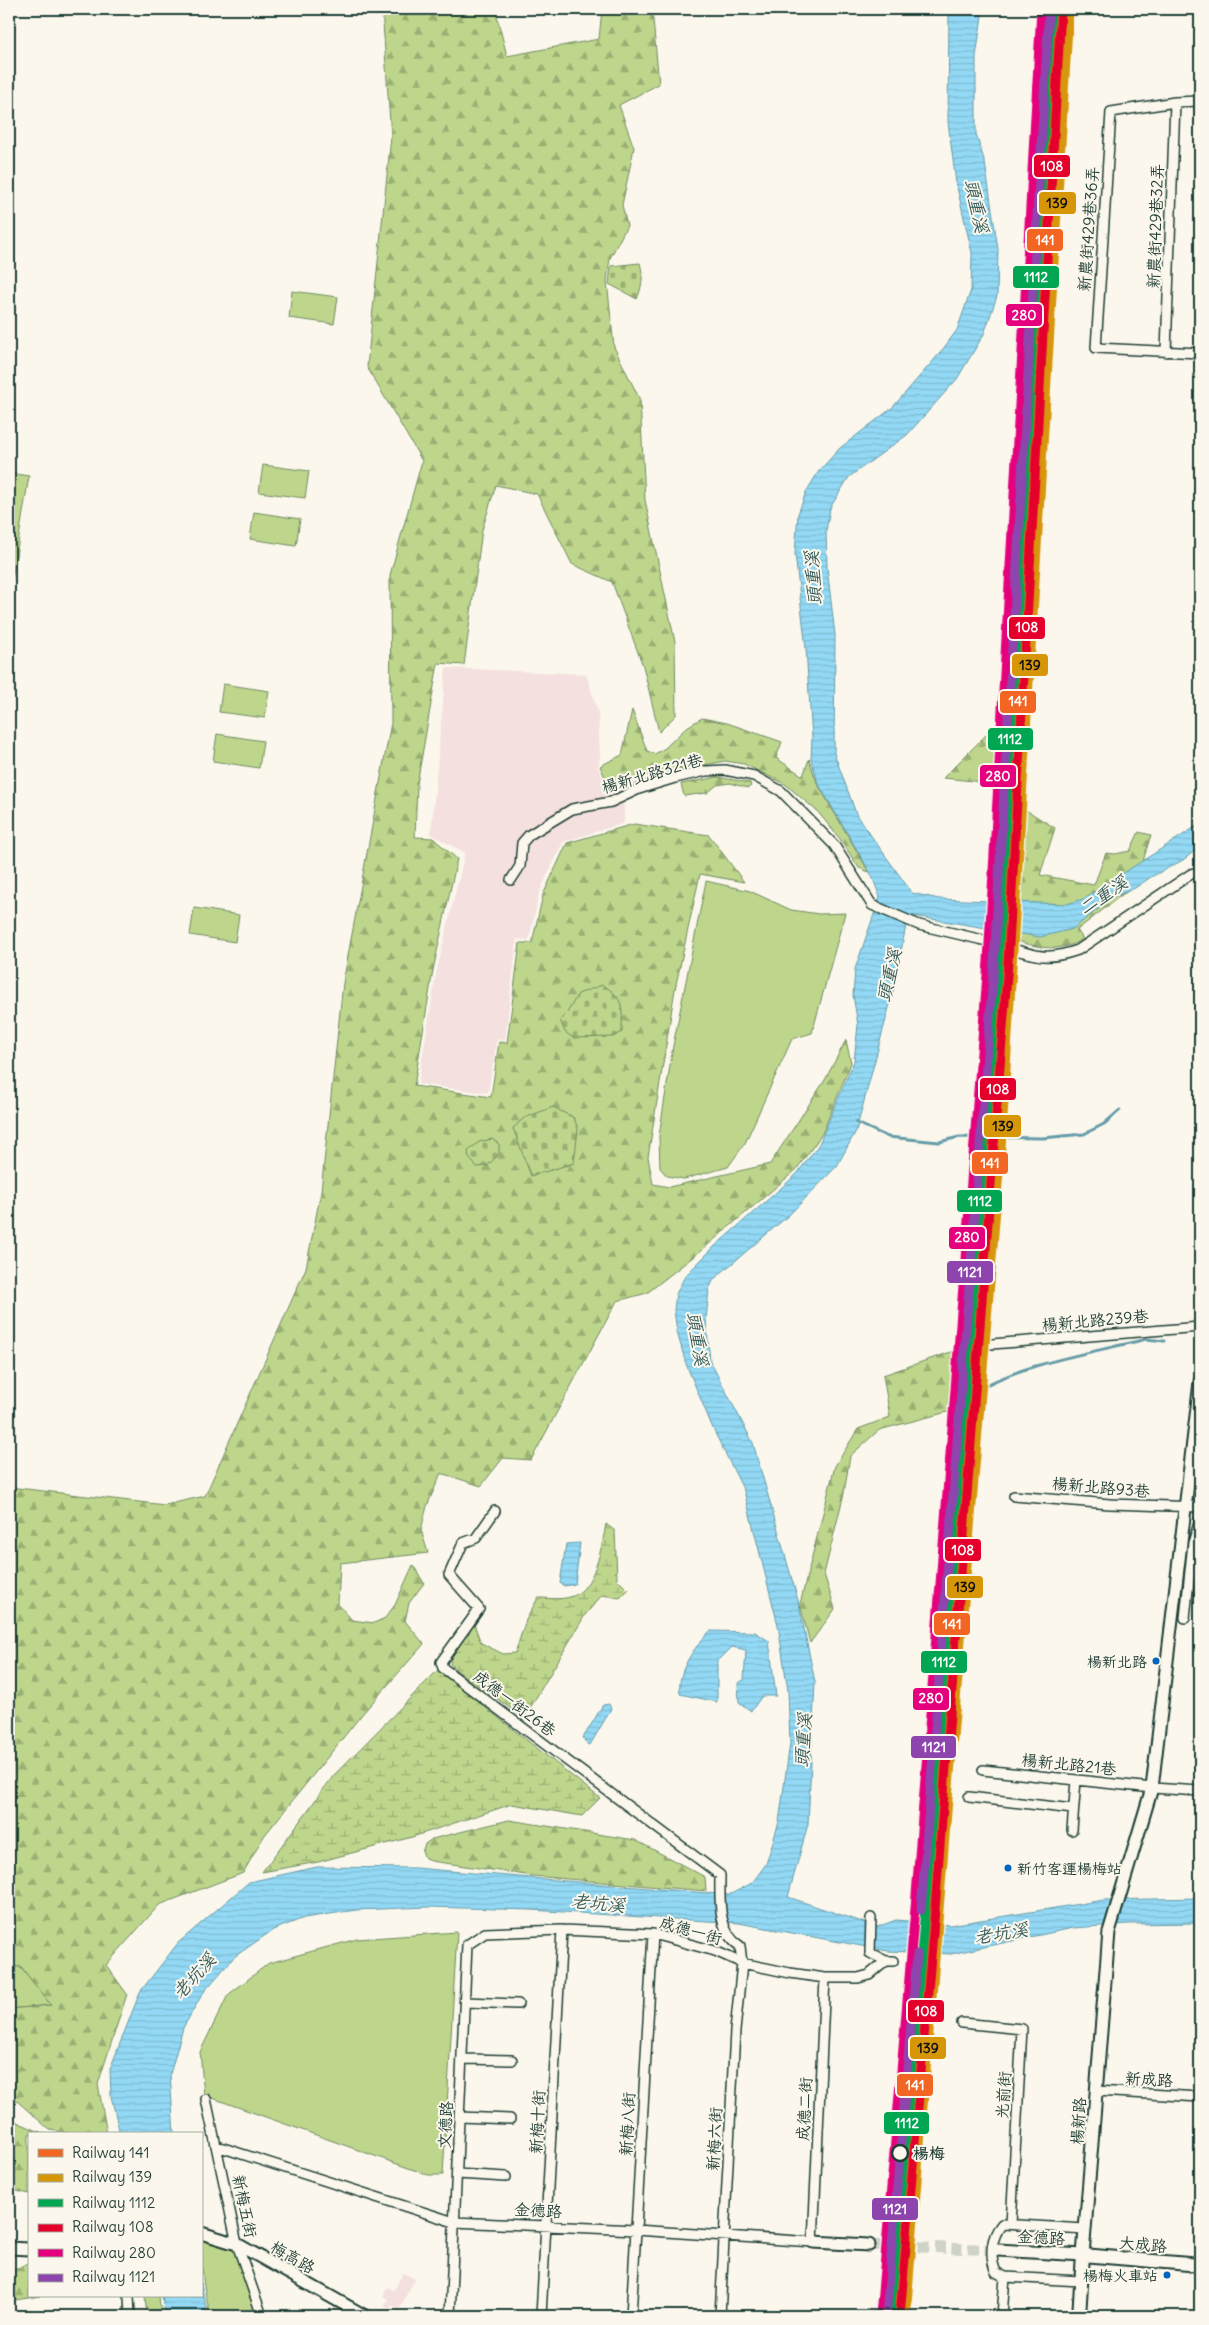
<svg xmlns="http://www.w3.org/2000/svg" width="1209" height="2325" viewBox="0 0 1209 2325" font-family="Delius,'LXGW WenKai TC',sans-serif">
  <defs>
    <pattern id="forest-firs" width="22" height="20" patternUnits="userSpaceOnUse" patternTransform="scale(1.25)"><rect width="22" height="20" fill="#bed68c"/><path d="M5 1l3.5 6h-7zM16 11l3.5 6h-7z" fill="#9aaf73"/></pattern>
    <pattern id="wetland-marsh" width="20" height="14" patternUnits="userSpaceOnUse" patternTransform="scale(1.25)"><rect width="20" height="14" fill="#bed68c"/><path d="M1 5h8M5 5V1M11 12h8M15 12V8" fill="none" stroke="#9aaf73"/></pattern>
    <pattern id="cemetery-stones" width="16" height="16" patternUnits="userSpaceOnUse" patternTransform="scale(1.25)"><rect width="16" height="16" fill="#bed68c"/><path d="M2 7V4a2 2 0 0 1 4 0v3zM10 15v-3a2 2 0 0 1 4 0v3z" fill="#9aaf73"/></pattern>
    <pattern id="water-rules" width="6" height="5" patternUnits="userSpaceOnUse" patternTransform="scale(1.25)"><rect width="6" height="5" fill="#93d9f5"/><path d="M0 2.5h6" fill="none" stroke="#7ebbd3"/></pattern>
  </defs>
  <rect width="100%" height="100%" fill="#fbf7ec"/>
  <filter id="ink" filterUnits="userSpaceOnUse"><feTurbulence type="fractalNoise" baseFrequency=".02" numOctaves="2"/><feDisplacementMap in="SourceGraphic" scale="10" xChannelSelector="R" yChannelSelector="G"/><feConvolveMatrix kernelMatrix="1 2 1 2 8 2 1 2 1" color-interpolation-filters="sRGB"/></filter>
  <g filter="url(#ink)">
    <!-- built -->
    <path fill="#f4e0de" d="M446,668L586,674L598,712L600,757L598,767L606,784L624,788V823L563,842L539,893L529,940L517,939L505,1040L497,1039L488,1093L418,1084L437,970L465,853L431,834Z
      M403,2273L415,2279L399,2309L392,2305L390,2309L384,2306L388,2299L383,2296L387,2287L394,2290Z"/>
    <!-- green -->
    <path fill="#bed68c" stroke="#6e8a60" d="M292,291L338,297L334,324L289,318Z
      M263,465L309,471L305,498L259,492Z
      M9,473L29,476L9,599Z
      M254,512L300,519L296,546L250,539Z
      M223,684L269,691L265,718L219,712Z
      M217,734L263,741L259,768L213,761Z
      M706,881L750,891L791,910L819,914L845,913L812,1033L792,1039L745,1143L728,1167L684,1179L667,1176L660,1168L659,1136L673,1046Z
      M194,908L239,915L235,942L190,935Z
      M457,1932L443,2175H428L204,2095L200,2052L228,1995L269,1963L357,1939Z
      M9,1966L21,1967L51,2005L9,2009Z
      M201,2233L237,2244L262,2316H210L203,2280Z"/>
    <!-- forest -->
    <path fill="url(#forest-firs)" stroke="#6e8a60" d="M382,9H495L507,56L599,39L602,9H652L659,84L619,105L634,148L622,205L627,226L610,258L607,281L614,347L640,400L645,500L675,642L676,715L659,732L643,666L612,582L572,564L537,494L496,485L482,530L464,665L438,663L417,784L415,837L433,838L457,859L433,970L414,1086L491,1097L499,1042L507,1043L520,943H532L543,895L567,843L634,824L709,835L744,882L700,874L675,989L648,1157L653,1184L669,1187L770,1164L825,1080L846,1040L851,1063L822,1134L796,1170L703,1249L647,1293L617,1301L531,1460L503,1458L481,1486L441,1473L427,1506L421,1530L428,1553L340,1563L338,1604L352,1620L374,1623L385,1618L395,1605L413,1565L424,1583L409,1603L405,1621L424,1644L363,1713L264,1836L243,1873L159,1905L106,1965L127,1994L98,2084L107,2134H71L50,2130L9,2094V2009L51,2005L21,1967L9,1966V1487L165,1505L205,1496L306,1268L321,1191L343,983L391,723L390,575L422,461L367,367L391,137Z
      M632,710L647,751L655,754L665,748L687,727L702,718L727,723L782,742L776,758L803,776L809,759L817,783L869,872L859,868L840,839L817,811L785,784L744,764L725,761L614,783L607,782L600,766L622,755Z
      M998,723L994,783L943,778Z
      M718,777L750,783L751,786L748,788L730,783L717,785L707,793L684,796L681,784Z
      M1021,807L1055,828L1040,875L1094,885L1106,853L1115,854L1130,851L1139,832L1151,835C1146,849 1137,890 1123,894L1077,930L1083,939C1059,954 1036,947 1011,939Z
      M954,1351L951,1411L879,1430L850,1456L844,1493L824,1574L835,1609L810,1643L800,1604L835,1466L858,1429L890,1417L883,1375Z
      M509,1820L635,1840L705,1877L706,1891L533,1876L431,1861L425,1858L422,1852L425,1844L432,1839Z
      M9,2116L19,2123L45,2134H29V2194L9,2189Z
      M29,2262V2296H41L9,2301V2273Z
      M145,2296H159L161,2316H147Z"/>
    <!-- wetland -->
    <path fill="url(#wetland-marsh)" stroke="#6e8a60" d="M606,1524L615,1531L617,1579L628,1590L620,1598L602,1595L585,1615L524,1718L456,1670L450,1664L451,1658L474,1624L481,1643L503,1654L515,1653L526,1620L538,1598C548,1598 560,1600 570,1597C595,1591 602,1545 606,1524Z
      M438,1670L600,1798L582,1816L512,1804L412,1837L318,1862L262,1872L334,1775Z"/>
    <!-- cemetery -->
    <path fill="url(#cemetery-stones)" stroke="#6e8a60" d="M640,263C644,276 642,287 637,299L609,284L611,266Z
      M602,985C625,997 622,1008 622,1032L613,1037L573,1038L565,1032L560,1020L567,1013L578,994Z
      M553,1107L574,1118L578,1129L574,1163L531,1176L513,1128L524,1118Z
      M492,1139L499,1144V1154L487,1166L477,1167L469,1158L468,1151L479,1142Z"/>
    <!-- water -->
    <path fill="url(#water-rules)" stroke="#659ba8" d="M949,9H983L976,57V134L985,163L998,249L997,296L984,334L957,379L907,435L849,477L830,508L826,531L827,567L835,635L834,753L857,816L912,893L939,899L1067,904L1083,899L1200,824V847L1183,860L1151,877L1135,888L1113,897L1073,929L1040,937L908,915L893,993L856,1131L837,1166L789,1215L714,1279L709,1289L706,1320L710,1361L753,1443L799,1604L815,1682L808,1824L788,1897L877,1927L896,1920L950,1925L1104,1900L1200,1898V1923L1128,1924L1073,1928L951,1954L888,1951L739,1923L531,1910L428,1907L356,1910L304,1918L273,1930L234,1957L203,1993L183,2028L170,2074L174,2134H120L111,2096L110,2069L140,1992L178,1943L249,1882L317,1867L415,1868L729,1895L752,1883L766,1864L779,1822L790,1743L788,1691L778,1625L744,1491L714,1431L686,1364L677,1332L674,1310L676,1294L685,1276L714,1247L797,1174L819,1144L854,1061L858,1025L853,995L855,969L880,897L871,874L818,783L811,759L812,738L806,649L795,554L797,526L798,514L806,492L819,471L840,448L892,408L940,353L957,330L971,290L972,253L956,183L948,122Z
      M580,1543L575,1584L564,1586L560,1583L566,1544Z
      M710,1631L755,1632L769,1641L776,1696H762L751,1711L739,1702L738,1683L744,1680L746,1650L732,1647L717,1662V1702L680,1694C677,1670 694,1648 710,1631Z
      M609,1704L611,1709L590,1745L586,1743L583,1738L603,1705Z
      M201,2283L208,2316H165L162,2296H201Z"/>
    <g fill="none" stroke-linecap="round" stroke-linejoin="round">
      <!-- stream -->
      <path stroke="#659ba8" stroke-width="3" d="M855,1122L888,1137L939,1142L959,1137L1043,1138L1084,1134L1104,1124L1120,1110
        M975,1391C1023,1363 1092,1353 1146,1339L1164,1341"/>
      <!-- minor-tunnel -->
      <path stroke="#cfd2c7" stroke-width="9" stroke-dasharray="9 4.5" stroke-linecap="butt" d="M983,940L1010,948"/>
      <!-- tertiary-tunnel -->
      <path stroke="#cfd2c7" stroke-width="11" stroke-dasharray="11 5.5" stroke-linecap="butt" d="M869,2245L998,2250"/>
      <defs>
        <path id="minor" d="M1200,101L1175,102L1111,112L1096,348L1200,353
          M1166,352L1175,102
          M511,880L520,866L522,843L529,835L572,809L611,802L639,789L675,778L706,771L725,770L754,776L781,791L834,845L872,905L919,925L983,940
          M1010,948C1039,957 1049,960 1078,950L1191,874L1200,871
          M992,1344L1200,1327
          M1014,1496L1110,1504L1200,1507
          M495,1511L476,1538L463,1543L449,1575L479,1609L441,1662L443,1668L720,1875C720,1899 717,1932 740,1946L742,1963L735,2031L720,2316
          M1185,1618L1193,1543L1200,1520
          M983,1770L1152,1788L1200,1791
          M969,1797L1073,1809
          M1072,1830L1076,1780
          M871,1918L870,1953L886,1961
          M466,2002L518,2004
          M962,2023L1022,2029L1011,2224
          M463,2059L512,2060
          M1096,2091L1200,2097
          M206,2099L237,2244L262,2316
          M460,2117L510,2119
          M217,2146L454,2222L636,2230L813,2242L825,1978
          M457,2174L506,2177
          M1081,2281L1005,2277L996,2272C989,2256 991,2237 1002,2224L1085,2229
          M129,2296L130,2316
          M450,2316L467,1945L485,1933L562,1930L653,1934L715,1951L742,1963L790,1973L825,1978H858L869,1975L886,1961H893
          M541,2316L562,1930
          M631,2316L653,1934
          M1002,2316L1005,2277"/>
        <path id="tertiary" d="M201,2233L237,2244L365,2316
          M813,2242L869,2245
          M9,2248L29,2249
          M998,2250L1083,2255L1109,1932L1152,1788L1200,1382"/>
        <path id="secondary" d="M1079,2316L1083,2255L1200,2265"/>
      </defs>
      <!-- minor casing -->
      <use href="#minor" stroke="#1f3d34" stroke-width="12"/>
      <!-- tertiary casing -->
      <use href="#tertiary" stroke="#1f3d34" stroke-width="15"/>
      <!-- secondary casing -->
      <use href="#secondary" stroke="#1f3d34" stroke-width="16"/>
      <!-- minor -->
      <use href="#minor" stroke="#fbf7ec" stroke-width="9"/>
      <!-- tertiary -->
      <use href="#tertiary" stroke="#fbf7ec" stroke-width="11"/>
      <!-- secondary -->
      <use href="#secondary" stroke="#fbf7ec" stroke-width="12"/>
      <defs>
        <path id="rail-1" d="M896,2316L992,1134L1059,9"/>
        <path id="rail-2" d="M906,2316L1002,1135L1069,10"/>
        <path id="rail-3" d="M890,2316L925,1909L998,962L1051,9"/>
        <path id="rail-4" d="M900,2316L935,1910L1008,963L1061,10"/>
        <path id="rail-5" d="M880,2315L915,1908L988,961L1041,9"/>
        <path id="rail-6" d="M921,1910L994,962L1049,9
          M886,2315L917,1954"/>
      </defs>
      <!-- rail-1 casing -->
      <use href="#rail-1" stroke="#fbf7ec" stroke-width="12"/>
      <!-- rail-2 casing -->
      <use href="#rail-2" stroke="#fbf7ec" stroke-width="12"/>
      <!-- rail-3 casing -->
      <use href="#rail-3" stroke="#fbf7ec" stroke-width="12"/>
      <!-- rail-4 casing -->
      <use href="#rail-4" stroke="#fbf7ec" stroke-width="12"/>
      <!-- rail-5 casing -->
      <use href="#rail-5" stroke="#fbf7ec" stroke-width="12"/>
      <!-- rail-6 casing -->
      <use href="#rail-6" stroke="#fbf7ec" stroke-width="12"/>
      <!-- rail-1 -->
      <use href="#rail-1" stroke="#f26522" stroke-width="9"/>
      <!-- rail-2 -->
      <use href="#rail-2" stroke="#d79608" stroke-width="9"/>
      <!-- rail-3 -->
      <use href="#rail-3" stroke="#00a651" stroke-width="9"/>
      <!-- rail-4 -->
      <use href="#rail-4" stroke="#e4002b" stroke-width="9"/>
      <!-- rail-5 -->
      <use href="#rail-5" stroke="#e5007d" stroke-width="9"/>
      <!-- rail-6 -->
      <use href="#rail-6" stroke="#8e44ad" stroke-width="9"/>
    </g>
  </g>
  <!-- markers -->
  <g fill="#0065bd" stroke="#fbf7ec" stroke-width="2">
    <circle cx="1156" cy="1661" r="4.5"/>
    <circle cx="1008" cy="1868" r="4.5"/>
    <circle cx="1167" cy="2275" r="4.5"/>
  </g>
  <circle fill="#fbf7ec" stroke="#1f3d34" stroke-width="2.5" cx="900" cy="2153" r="8"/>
  <g text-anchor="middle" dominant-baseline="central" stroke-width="4" stroke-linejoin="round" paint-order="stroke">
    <!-- bus labels -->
    <g font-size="15" fill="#1f3d34" stroke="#fbf7ec" text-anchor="end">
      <text x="1147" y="1661">楊新北路</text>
      <text x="1017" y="1868" text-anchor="start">新竹客運楊梅站</text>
      <text x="1158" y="2275">楊梅火車站</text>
    </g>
    <!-- street labels -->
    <g font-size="16" fill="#1f3d34" stroke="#fbf7ec">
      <text transform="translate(1155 226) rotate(-88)">新農街429巷32弄</text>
      <text transform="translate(1088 229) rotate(-86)">新農街429巷36弄</text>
      <text transform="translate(652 773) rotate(-16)">楊新北路321巷</text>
      <text transform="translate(1095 1320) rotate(-5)">楊新北路239巷</text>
      <text transform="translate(1101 1487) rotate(5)">楊新北路93巷</text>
      <text transform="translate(515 1703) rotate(37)">成德一街26巷</text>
      <text transform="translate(1069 1764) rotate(6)">楊新北路21巷</text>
      <text transform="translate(691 1930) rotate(16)">成德一街</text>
      <text transform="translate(1149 2079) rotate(3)">新成路</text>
      <text transform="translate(1003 2095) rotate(-86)">光前街</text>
      <text transform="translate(804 2109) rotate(-87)">成德二街</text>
      <text transform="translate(1078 2121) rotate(-86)">楊新路</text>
      <text transform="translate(537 2122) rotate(-87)">新梅十街</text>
      <text transform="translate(627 2124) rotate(-87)">新梅八街</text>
      <text transform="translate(445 2125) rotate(-87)">文德路</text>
      <text transform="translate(714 2139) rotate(-87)">新梅六街</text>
      <text transform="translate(245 2206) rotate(78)">新梅五街</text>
      <text transform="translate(538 2210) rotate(3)">金德路</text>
      <text transform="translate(1041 2237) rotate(3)">金德路</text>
      <text transform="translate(1143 2244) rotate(5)">大成路</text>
      <text transform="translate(293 2257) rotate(29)">梅高路</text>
    </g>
    <!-- stop labels -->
    <g font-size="16" font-weight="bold" fill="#1f3d34" stroke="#fbf7ec" text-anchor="start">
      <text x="913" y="2153">楊梅</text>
    </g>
    <!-- water labels -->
    <g font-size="18" font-style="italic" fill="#365c5b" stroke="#fbf7ec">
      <text transform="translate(977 206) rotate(78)">頭重溪</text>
      <text transform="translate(813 578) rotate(-94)">頭重溪</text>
      <text transform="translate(1103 895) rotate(-34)">二重溪</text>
      <text transform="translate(889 975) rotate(-77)">頭重溪</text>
      <text transform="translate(698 1339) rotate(81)">頭重溪</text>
      <text transform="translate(803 1740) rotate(-86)">頭重溪</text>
      <text transform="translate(598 1903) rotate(5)">老坑溪</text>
      <text transform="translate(1001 1933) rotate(-9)">老坑溪</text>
      <text transform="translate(194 1976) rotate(-48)">老坑溪</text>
    </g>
  </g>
  <g stroke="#fbf7ec" stroke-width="2">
    <rect x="1033" y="154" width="38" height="24" rx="5" fill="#e4002b"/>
    <rect x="1038" y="191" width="39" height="24" rx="5" fill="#d79608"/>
    <rect x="1026" y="228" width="38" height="24" rx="5" fill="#f26522"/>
    <rect x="1012" y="265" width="48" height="24" rx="5" fill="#00a651"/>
    <rect x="1005" y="303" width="38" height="24" rx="5" fill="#e5007d"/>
    <rect x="1008" y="616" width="38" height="24" rx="5" fill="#e4002b"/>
    <rect x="1011" y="653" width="38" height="24" rx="5" fill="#d79608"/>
    <rect x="999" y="690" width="38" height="24" rx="5" fill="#f26522"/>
    <rect x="987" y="727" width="47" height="24" rx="5" fill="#00a651"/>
    <rect x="979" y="764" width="38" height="24" rx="5" fill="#e5007d"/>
    <rect x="979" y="1077" width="38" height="24" rx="5" fill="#e4002b"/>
    <rect x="983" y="1114" width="39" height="24" rx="5" fill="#d79608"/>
    <rect x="971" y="1151" width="38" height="24" rx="5" fill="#f26522"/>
    <rect x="956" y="1189" width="47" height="24" rx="5" fill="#00a651"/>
    <rect x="948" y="1226" width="38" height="24" rx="5" fill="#e5007d"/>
    <rect x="946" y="1260" width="48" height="24" rx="5" fill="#8e44ad"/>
    <rect x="944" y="1538" width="38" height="24" rx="5" fill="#e4002b"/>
    <rect x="946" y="1575" width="38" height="24" rx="5" fill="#d79608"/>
    <rect x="933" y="1612" width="38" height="24" rx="5" fill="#f26522"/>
    <rect x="920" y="1650" width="48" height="24" rx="5" fill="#00a651"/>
    <rect x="912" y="1687" width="38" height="24" rx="5" fill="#e5007d"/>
    <rect x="910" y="1735" width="47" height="24" rx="5" fill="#8e44ad"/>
    <rect x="907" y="1999" width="38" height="24" rx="5" fill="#e4002b"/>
    <rect x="909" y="2036" width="38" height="24" rx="5" fill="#d79608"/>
    <rect x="896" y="2073" width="38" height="24" rx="5" fill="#f26522"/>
    <rect x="883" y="2111" width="47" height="24" rx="5" fill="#00a651"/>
    <rect x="871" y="2197" width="48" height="24" rx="5" fill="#8e44ad"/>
  </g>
  <g font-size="14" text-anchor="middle" font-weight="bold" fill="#fff">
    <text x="1052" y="171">108</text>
    <text x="1045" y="245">141</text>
    <text x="1036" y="282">1112</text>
    <text x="1024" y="320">280</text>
    <text x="1027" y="632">108</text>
    <text x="1018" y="706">141</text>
    <text x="1010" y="744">1112</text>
    <text x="998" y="781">280</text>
    <text x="998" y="1094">108</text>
    <text x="990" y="1168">141</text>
    <text x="980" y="1206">1112</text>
    <text x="967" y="1242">280</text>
    <text x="970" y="1277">1121</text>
    <text x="963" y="1555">108</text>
    <text x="952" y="1629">141</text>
    <text x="944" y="1667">1112</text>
    <text x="931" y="1703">280</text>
    <text x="934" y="1752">1121</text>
    <text x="926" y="2016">108</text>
    <text x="915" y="2090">141</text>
    <text x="907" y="2128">1112</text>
    <text x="895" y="2214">1121</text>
  </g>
  <g font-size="14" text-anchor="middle" font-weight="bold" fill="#111">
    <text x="1057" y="208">139</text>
    <text x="1030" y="670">139</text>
    <text x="1003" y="1131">139</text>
    <text x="965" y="1592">139</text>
    <text x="928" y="2053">139</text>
  </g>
  <!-- margin -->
  <rect width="1209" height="2325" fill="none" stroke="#fbf7ec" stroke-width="30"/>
  <rect x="15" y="15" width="1179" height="2295" fill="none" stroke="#1f3d34" stroke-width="2" filter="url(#ink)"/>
  <!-- legend -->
  <rect x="28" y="2132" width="175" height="165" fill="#fbf7ec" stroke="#a3ada2"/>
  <rect x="38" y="2149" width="25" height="8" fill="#f26522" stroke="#a3ada2"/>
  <text x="72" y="2158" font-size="15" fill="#1f3d34">Railway 141</text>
  <rect x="38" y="2174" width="25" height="8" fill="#d79608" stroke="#a3ada2"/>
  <text x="72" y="2182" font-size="15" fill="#1f3d34">Railway 139</text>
  <rect x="38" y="2199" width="25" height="8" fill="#00a651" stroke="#a3ada2"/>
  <text x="72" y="2208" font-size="15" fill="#1f3d34">Railway 1112</text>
  <rect x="38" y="2224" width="25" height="8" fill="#e4002b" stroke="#a3ada2"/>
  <text x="72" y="2232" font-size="15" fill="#1f3d34">Railway 108</text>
  <rect x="38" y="2249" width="25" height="8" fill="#e5007d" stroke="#a3ada2"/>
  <text x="72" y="2258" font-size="15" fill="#1f3d34">Railway 280</text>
  <rect x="38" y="2274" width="25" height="8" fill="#8e44ad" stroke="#a3ada2"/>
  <text x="72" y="2282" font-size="15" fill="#1f3d34">Railway 1121</text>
</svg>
